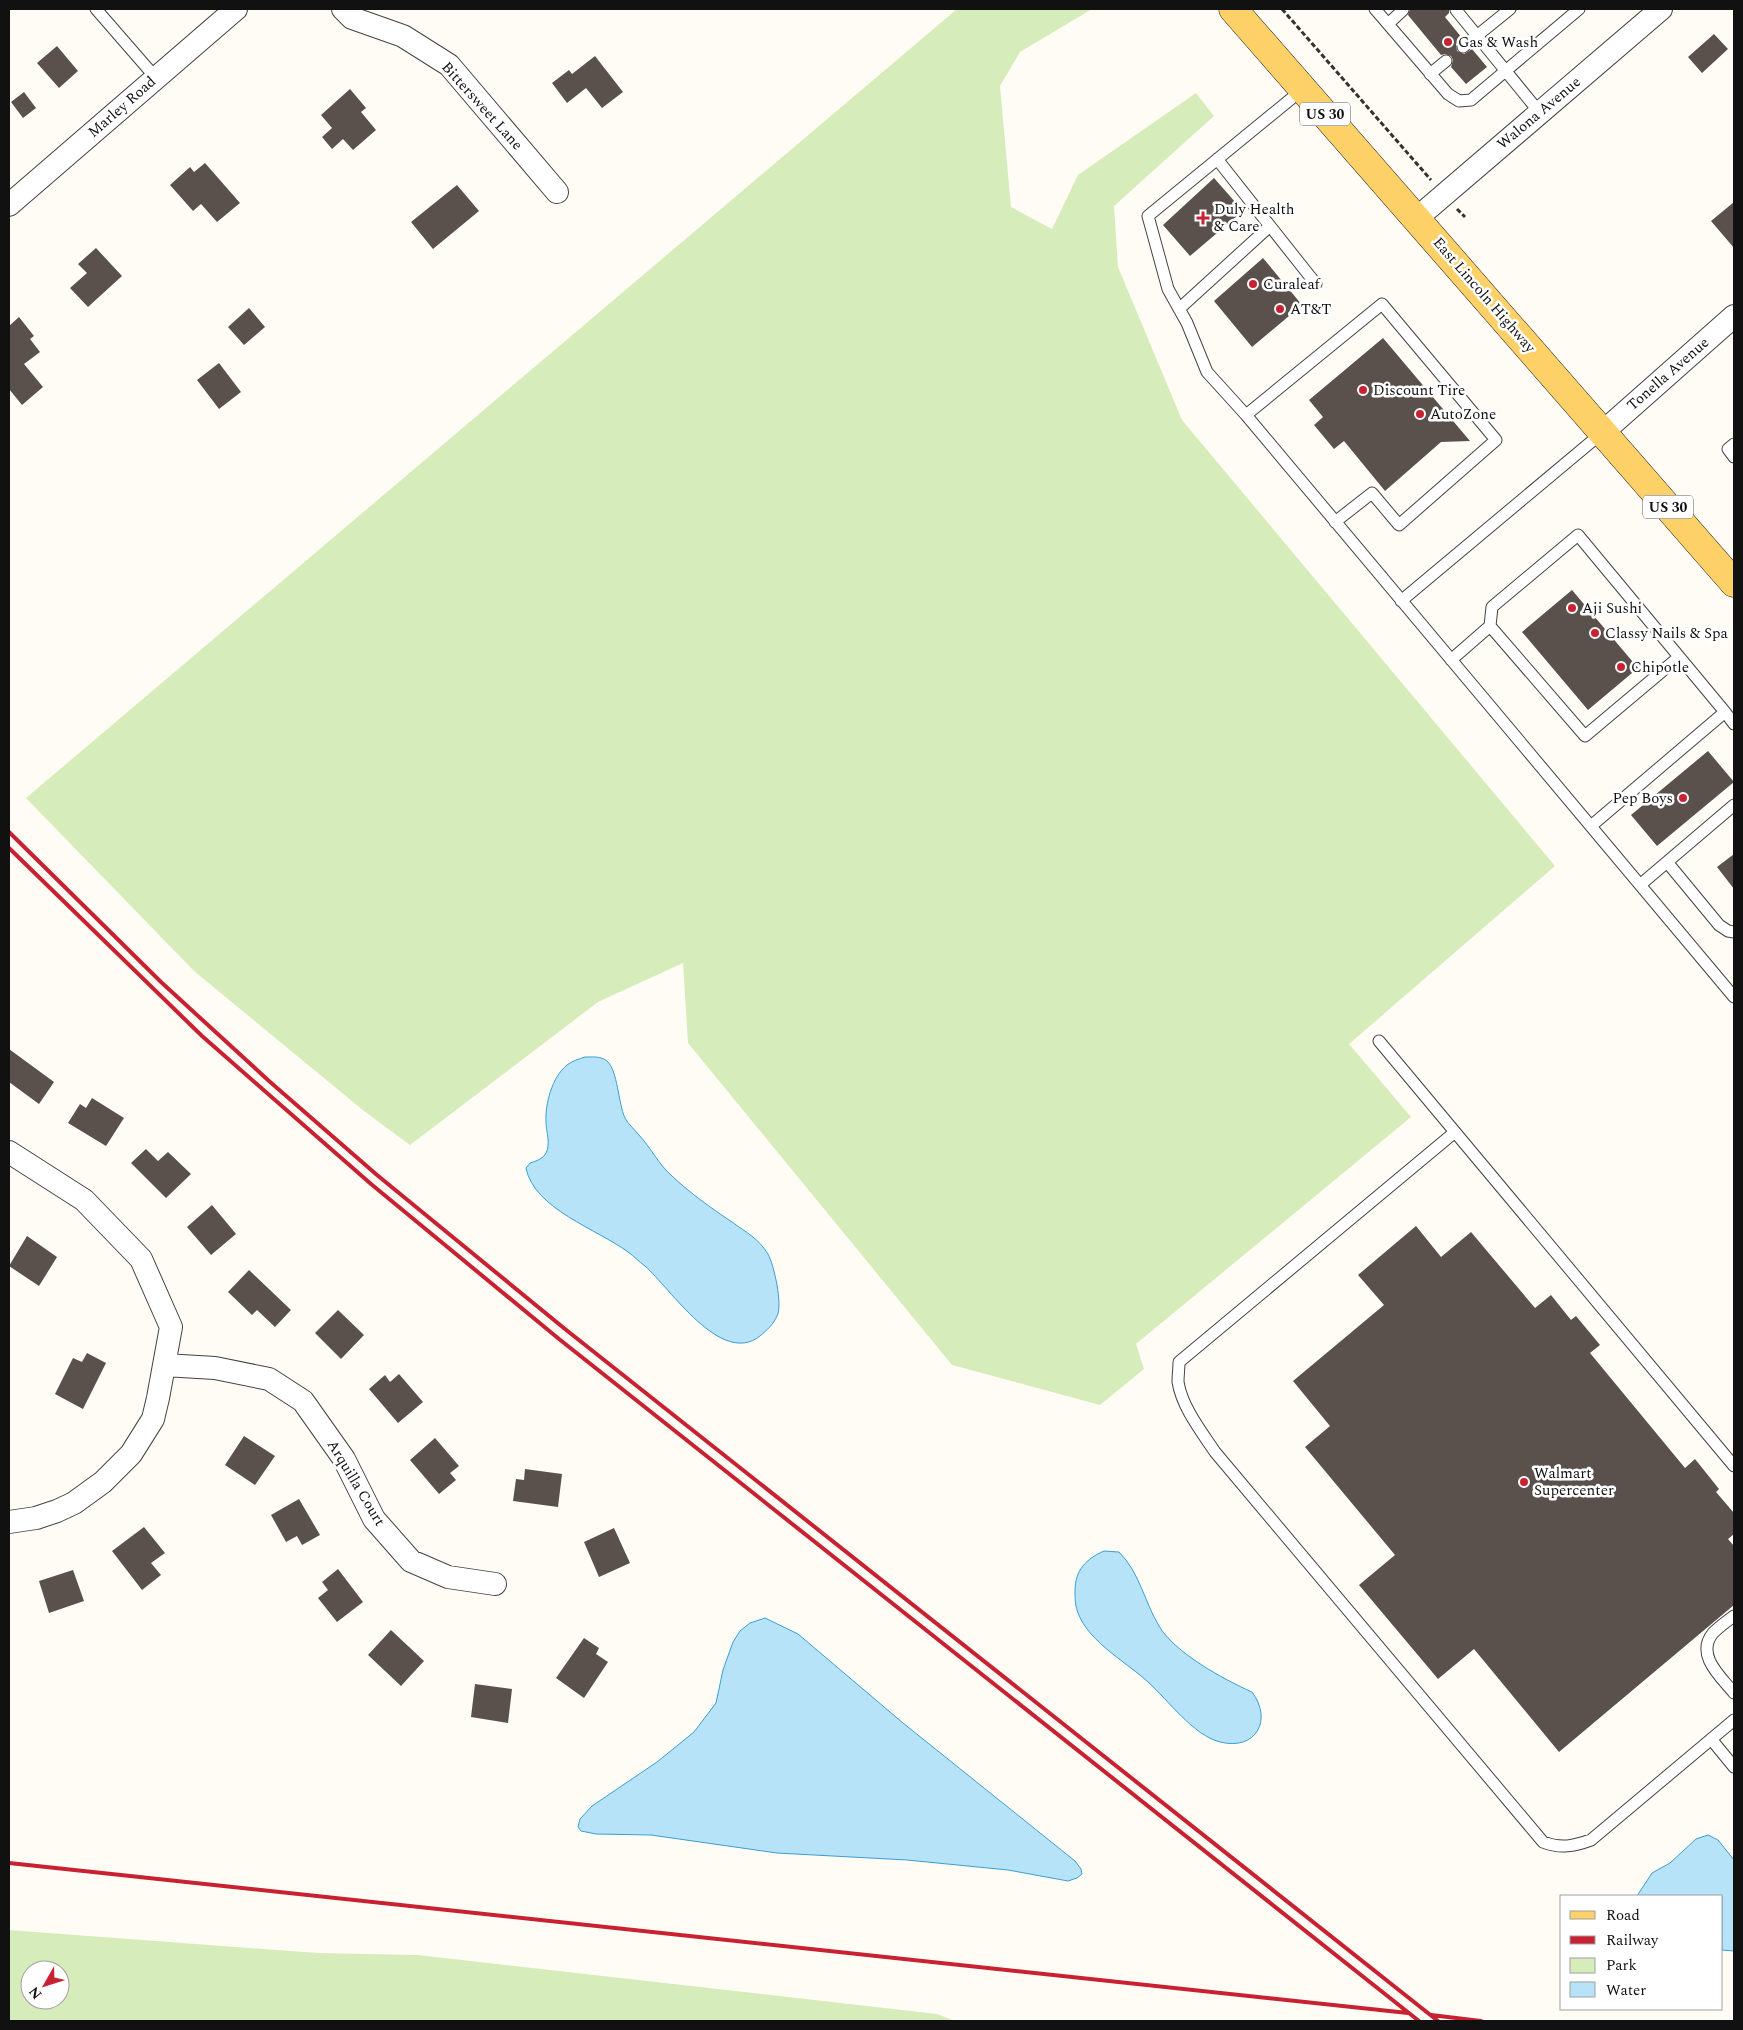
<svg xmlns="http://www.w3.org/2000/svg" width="1743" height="2030" viewBox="0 0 1743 2030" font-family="Spectral,serif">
  <rect width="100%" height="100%" fill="#fffcf5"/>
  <!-- green -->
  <path fill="#d7ecbb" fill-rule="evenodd" d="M957,9H1092L1020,52L1000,86L1011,207L1052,229L1078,175L1196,93L1214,116L1114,206L1118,267L1182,420L1555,866L1349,1044L1411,1117L1136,1344L1144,1369L1100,1405L952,1365L688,1043L683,963L598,1002L410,1145L364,1111L194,971L26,798Z
    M9,1930L318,1953L418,1955L937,2014L955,2021H9ZM30,1970H60V2000H30Z"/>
  <!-- water -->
  <path fill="#b7e3f9" stroke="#3b9ed3" d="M585,1057C592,1057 601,1056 607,1061C618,1071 618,1103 625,1118C628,1124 635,1130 639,1135C651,1148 659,1165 672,1176C690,1193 711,1208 732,1222C747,1233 758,1238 768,1254C774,1265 783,1305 777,1316C773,1325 767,1330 760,1336C721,1367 670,1288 645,1266C639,1262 634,1256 628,1252C597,1229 534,1209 526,1168L530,1163C536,1161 543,1159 546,1153C551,1143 546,1132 546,1122C545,1104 552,1077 567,1065C572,1061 579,1059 585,1057Z
    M1104,1551L1119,1552C1140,1573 1144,1601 1159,1626C1175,1653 1223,1679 1252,1692C1273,1720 1256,1751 1220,1742C1193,1735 1169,1701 1148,1682C1124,1660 1083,1639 1076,1606C1075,1601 1075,1595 1075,1591C1075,1570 1086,1559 1104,1551Z
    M765,1618L798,1634L903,1723L1075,1861L1081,1869L1082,1874L1077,1878L1068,1881L1008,1870L907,1860L777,1853L651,1835L596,1834L581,1831L578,1827L580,1819L592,1806L657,1762L694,1732L716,1703L723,1670L733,1642L740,1631L750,1623Z
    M1708,1835L1718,1840L1734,1860V1951L1722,1950V1896H1637L1652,1873L1670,1863L1696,1839Z"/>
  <!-- building -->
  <path fill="#5a514c" d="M1410,9H1449V13L1445,17L1462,38L1456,44L1457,51L1464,54L1472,49L1487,67L1466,84L1451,67L1453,60L1451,56L1445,54L1441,55L1408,15Z
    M1714,34L1728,49L1702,73L1688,57Z
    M57,46L78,71L59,88L37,63Z
    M595,56L623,92L602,108L586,88L567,103L552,83L569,70L572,74Z
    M350,89L366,108L361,112L376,130L353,150L343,139L332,149L322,137L332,128L321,115Z
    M24,92L36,108L23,118L11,102Z
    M205,163L240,203L217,222L201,204L193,211L170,185L190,167L194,172Z
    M1214,178L1243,211L1190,256L1163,225Z
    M457,185L479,211L433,249L411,222Z
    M1734,202V248L1711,221Z
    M96,248L122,276L88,307L70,288L87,273L78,264Z
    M1263,258L1302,305L1252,347L1214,301Z
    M249,308L265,327L244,345L228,327Z
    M19,317L34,336L30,339L40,352L24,364L43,387L22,405L9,389V326Z
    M1383,338L1470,441L1441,442L1385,491L1344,441L1334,449L1314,425L1323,417L1309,400Z
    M219,363L241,392L219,409L197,380Z
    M1572,590L1638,668L1588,710L1522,632Z
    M1708,751L1734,782L1657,846L1631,815Z
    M1734,854V889L1717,867Z
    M9,1049L54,1082L39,1104L9,1082Z
    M92,1098L124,1118L106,1146L68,1123L80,1104L86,1108Z
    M146,1149L158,1161L168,1152L191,1174L166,1198L131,1163Z
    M212,1205L236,1234L211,1255L187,1227Z
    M1416,1226L1441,1257L1471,1232L1535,1308L1551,1295L1571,1320L1576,1316L1600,1345L1590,1353L1685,1468L1695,1459L1719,1489L1716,1492L1734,1513V1534L1728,1539L1734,1546V1605L1559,1752L1474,1649L1438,1679L1359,1585L1395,1555L1305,1447L1330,1426L1293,1381L1384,1305L1358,1275Z
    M27,1236L57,1257L39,1286L9,1266Z
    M249,1270L291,1310L275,1327L257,1310L252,1315L228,1292Z
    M338,1310L364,1335L341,1359L315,1333Z
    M87,1353L106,1363L83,1409L55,1394L73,1358L82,1362Z
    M399,1374L423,1402L398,1423L369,1389L385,1375L390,1382Z
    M244,1436L275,1456L255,1485L225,1465Z
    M435,1438L459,1466L450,1473L456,1480L439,1494L410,1460Z
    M525,1469L562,1474L558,1507L513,1501L516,1479L524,1480Z
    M299,1499L320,1535L302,1545L297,1536L286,1542L271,1515Z
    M144,1527L165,1553L151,1563L161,1575L142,1590L112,1551Z
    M614,1528L630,1563L599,1577L584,1542Z
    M338,1569L363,1602L337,1622L318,1598L328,1590L322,1582Z
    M73,1570L84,1601L49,1613L39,1581Z
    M391,1630L424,1661L401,1686L368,1655Z
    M584,1638L599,1648L596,1654L608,1662L584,1698L556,1678Z
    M475,1684L512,1689L508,1723L471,1717Z"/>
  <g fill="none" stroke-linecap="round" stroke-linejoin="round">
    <defs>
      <path id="lane" d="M96,9L156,78
        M1375,9L1448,94L1459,101L1471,100L1579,9
        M1456,10L1540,113
        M1388,24L1403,10
        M1463,47L1510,9
        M1430,74L1446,61
        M1303,89L1148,216L1168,289L1187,323L1207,372L1246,415L1734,997
        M1270,226L1316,284
        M1179,309L1270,226L1217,159
        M1246,415L1382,304L1496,440L1399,525L1372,493L1335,522
        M1734,444L1728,449L1734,457
        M1401,601L1603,432
        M1490,626L1585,736L1679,657
        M1451,660L1490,626L1492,607L1578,535L1725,712
        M1591,826L1725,712L1734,724
        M1667,862L1719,925L1728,931L1734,932
        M1640,885L1734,805
        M1379,1041L1734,1466
        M1455,1132L1179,1362C1179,1368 1178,1376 1178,1382C1182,1407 1201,1431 1215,1452L1543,1842C1561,1849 1574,1846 1591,1840L1734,1720
        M1734,1616C1727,1621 1719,1627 1713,1633C1695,1655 1721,1677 1734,1693
        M1711,1739L1734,1767"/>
      <path id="street" d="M343,9L352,18L403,36L449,65L557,192
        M9,205L236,9
        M1417,218L1661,9
        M1603,432L1734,316
        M9,1152L84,1200L141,1259L171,1327L158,1398L153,1419L131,1454L103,1482L74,1503L57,1511L36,1518L9,1522
        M164,1365L215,1368L269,1379L303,1401L344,1459L374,1519L411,1561L448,1577L495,1584"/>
      <path id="primary" d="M1233,9L1734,583"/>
    </defs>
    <!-- lane casing -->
    <use href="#lane" stroke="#444" stroke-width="13"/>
    <!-- street casing -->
    <use href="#street" stroke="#444" stroke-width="24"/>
    <!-- primary casing -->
    <use href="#primary" stroke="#222" stroke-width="29"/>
    <!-- path -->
    <path stroke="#333" stroke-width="3" stroke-dasharray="5 2.5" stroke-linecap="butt" d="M1282,9L1431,180
      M1457,209L1465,217"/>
    <!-- lane -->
    <use href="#lane" stroke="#fff" stroke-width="11"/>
    <!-- street -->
    <use href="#street" stroke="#fff" stroke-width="22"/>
    <!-- primary -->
    <use href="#primary" stroke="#fdd167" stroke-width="28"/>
    <!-- rail -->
    <path stroke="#c82132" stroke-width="4" d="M9,832L161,982L269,1081L377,1175L565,1329L1438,2021
      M9,848L202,1036L371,1184L559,1339L1419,2021
      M9,1863L1408,2013
      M1431,2015L1481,2021"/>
  </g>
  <!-- markers -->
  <g fill="#c82132" stroke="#fff" stroke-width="2">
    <circle cx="1448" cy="42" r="5"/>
    <path d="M1200.5 210.5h5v5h5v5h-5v5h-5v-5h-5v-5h5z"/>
    <circle cx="1253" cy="284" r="5"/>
    <circle cx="1280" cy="309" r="5"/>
    <circle cx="1363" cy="390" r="5"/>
    <circle cx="1420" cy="414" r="5"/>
    <circle cx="1572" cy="608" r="5"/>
    <circle cx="1595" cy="633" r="5"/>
    <circle cx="1621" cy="667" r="5"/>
    <circle cx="1683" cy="798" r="5"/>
    <circle cx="1524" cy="1482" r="5"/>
  </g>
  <g text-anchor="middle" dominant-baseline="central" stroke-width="5" stroke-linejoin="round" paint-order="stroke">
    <!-- shield labels -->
    <g fill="#fff" stroke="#585858" stroke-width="1">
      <rect x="1300" y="102.5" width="50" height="23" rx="4"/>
      <rect x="1643" y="495.5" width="50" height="23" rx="4"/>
    </g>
    <g font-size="14" font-weight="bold" fill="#111">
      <text x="1325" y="114">US 30</text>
      <text x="1668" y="507">US 30</text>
    </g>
    <!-- poi labels -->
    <g font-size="15" fill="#111" stroke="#fff" text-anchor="start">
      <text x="1458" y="42">Gas &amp; Wash</text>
      <text x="1214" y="209">Duly Health<tspan x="1214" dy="17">&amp; Care</tspan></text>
      <text x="1263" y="284">Curaleaf</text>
      <text x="1290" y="309">AT&amp;T</text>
      <text x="1373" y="390">Discount Tire</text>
      <text x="1430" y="414">AutoZone</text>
      <text x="1582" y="608">Aji Sushi</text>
      <text x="1605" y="633">Classy Nails &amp; Spa</text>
      <text x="1631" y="667">Chipotle</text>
      <text x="1673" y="798" text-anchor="end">Pep Boys</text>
      <text x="1534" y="1473">Walmart<tspan x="1534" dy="17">Supercenter</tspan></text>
    </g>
    <!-- street labels -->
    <g font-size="15" fill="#111" stroke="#fff">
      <text transform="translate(482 106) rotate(48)">Bittersweet Lane</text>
      <text transform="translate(122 107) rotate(-41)">Marley Road</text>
      <text transform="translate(1539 113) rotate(-40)">Walona Avenue</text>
      <text transform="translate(1484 295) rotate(49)">East Lincoln Highway</text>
      <text transform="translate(1668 374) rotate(-41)">Tonella Avenue</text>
      <text transform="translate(356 1483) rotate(59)">Arquilla Court</text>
    </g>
  </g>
  <!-- border -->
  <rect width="1743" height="2030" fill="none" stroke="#111111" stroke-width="20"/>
  <!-- legend -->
  <rect x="1560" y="1895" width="162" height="115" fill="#ffffff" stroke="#a0a0a0"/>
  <rect x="1570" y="1911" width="25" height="8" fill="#fdd167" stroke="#a0a0a0"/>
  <text x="1606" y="1920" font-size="15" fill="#111111">Road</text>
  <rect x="1570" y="1936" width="25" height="8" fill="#c82132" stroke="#a0a0a0"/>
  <text x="1606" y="1945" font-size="15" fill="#111111">Railway</text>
  <rect x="1570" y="1958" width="25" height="15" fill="#d7ecbb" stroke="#a0a0a0"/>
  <text x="1606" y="1970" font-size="15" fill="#111111">Park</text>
  <rect x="1570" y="1982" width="25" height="15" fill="#b7e3f9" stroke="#a0a0a0"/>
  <text x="1606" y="1995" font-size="15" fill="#111111">Water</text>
  <!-- north arrow -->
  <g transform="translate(45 1985) rotate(231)"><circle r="24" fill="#ffffff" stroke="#a0a0a0"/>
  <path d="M0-4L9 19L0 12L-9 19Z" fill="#c82132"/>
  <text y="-8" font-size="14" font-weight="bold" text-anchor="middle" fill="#111111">N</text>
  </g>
</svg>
